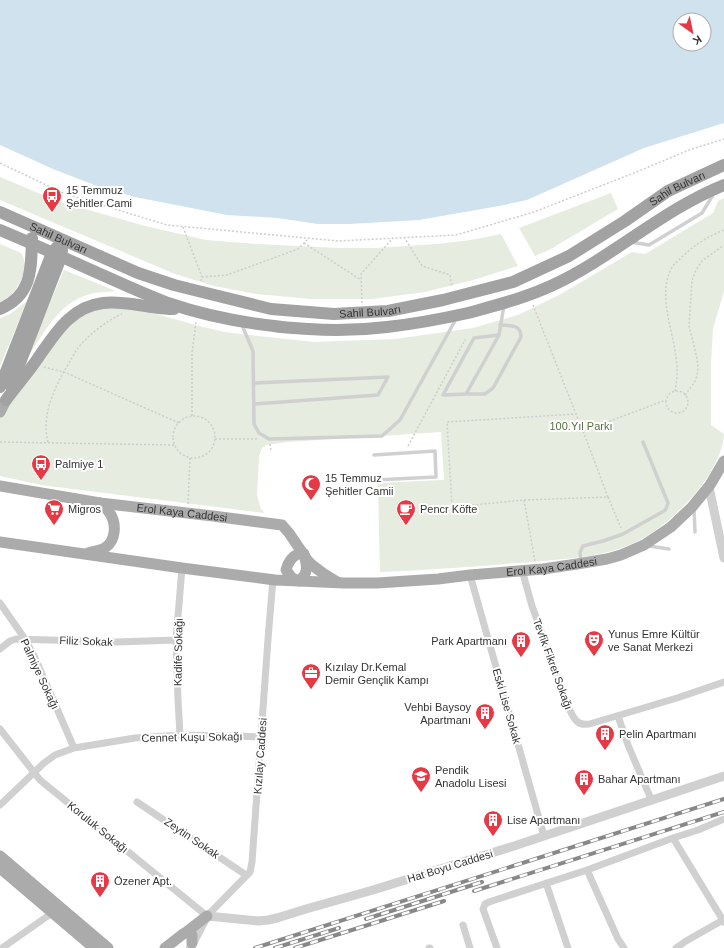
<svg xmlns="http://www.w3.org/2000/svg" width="724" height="948" viewBox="0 0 724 948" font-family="Arial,sans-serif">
  <rect width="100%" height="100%" fill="#fff"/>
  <!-- green -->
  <path fill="#e6ecdf" d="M0,177L57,201L145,226L206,240L257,244L338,248H376L437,244L471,240L501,234L518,266L473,280L425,292L372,299H312L256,294L214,286L175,274L0,200Z
    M611,193L618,209L549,250L535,256L519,228Z
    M724,198V291L713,329L711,364V425L724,434C723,455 707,480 694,495C674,517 652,537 624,547C595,558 562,559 531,562C481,566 431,570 380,572L378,483L444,480L441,432L287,442L266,445L262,448L259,456L257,496L261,509L265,513L41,485L0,476V416L66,323L95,305L142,310L199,326L225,332L249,335L314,342L395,339L473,328L518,315L561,294L632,252L645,254L713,213L718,201Z
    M0,244L21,253C30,266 20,286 11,295C8,298 4,300 0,302Z
    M64,270L116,291C109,292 101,292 94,293C63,299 47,327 32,351L28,354Z
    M27,301L1,364L0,367V318L10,314Z"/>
  <!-- water -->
  <path fill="#cfe2ee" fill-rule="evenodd" d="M0,0H724V123L644,148L527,200L499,206L419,220L349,224H318L278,218L227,215L135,197L97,186L53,169L0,145ZM680,20H704V44H680Z"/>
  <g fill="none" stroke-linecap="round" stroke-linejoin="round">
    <!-- path -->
    <path stroke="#cdcdcd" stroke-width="1.5" stroke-dasharray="2 2" stroke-linecap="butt" d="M0,163L63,193L167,225L338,241L456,235L534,212L639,171L689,150L724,139
      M183,227L202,277
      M404,237L422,266L450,275L452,287
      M304,243L361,280
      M201,281L202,277L227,275L298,249L309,238
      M362,303L361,274L393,238
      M533,305L576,414L583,431L608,497L524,500L452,507L447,422L576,414
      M44,367L64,372L179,423
      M675,391C677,380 678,369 676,358C673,329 657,295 672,267C675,263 679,260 683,256C694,245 709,236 724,230
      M666 402a11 11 0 1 1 22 0a11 11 0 1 1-22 0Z
      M685,395L694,383L697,376L698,368L697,358L689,326L692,280L696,270L702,261L724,245
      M192,416V353L196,322
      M173 437a21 21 0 1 1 42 0a21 21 0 1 1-42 0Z
      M583,431L666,400
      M215,439H257
      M0,442L174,445
      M48,442C41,416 54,389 67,366C71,360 74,353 78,348C87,336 109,319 122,314
      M270,444L271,452
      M408,446L465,340H466
      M608,497L621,528
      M524,500L535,561
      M188,504L190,458"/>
    <!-- service -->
    <path stroke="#d0d0d0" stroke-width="3.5" d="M631,242L649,245L702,213L713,195
      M242,325L253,351L254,424L259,433L269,439L382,436L400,420L456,319
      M499,335L474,338L443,395L466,394L499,335L504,305
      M254,383L388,377L378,395L254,404
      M466,394H485L493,388L521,337C521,324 510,326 500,325
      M374,455L435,451L436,477L374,480
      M694,509L695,532
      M649,546L669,549
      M581,562L580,552L583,546L603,541L623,534L664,511L666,509L668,503L643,442"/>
    <!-- minor -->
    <path stroke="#d0d0d0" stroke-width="7" d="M522,570L532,606L568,706C574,719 577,728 593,723L677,698L724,682
      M470,575L544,836
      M0,603L25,639L35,658L74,748
      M0,649L10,641L16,639L117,642L176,640
      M618,716L628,745L651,799
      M0,729L40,780L207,916L250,872L252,862L268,639L273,579
      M180,735L178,700L176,640L182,568
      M137,802L246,875
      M0,805L44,763L55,755L74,748L135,738L180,735L234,736L261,737
      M673,838L724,922
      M587,870L673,838L698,830L724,819
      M546,883L568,948
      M463,925L470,948
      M2,948L52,913
      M429,948H430
      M497,948L483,909L485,904L489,902L587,870L618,939L624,948
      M676,948L686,941L723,920"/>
    <!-- tertiary -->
    <path stroke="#d0d0d0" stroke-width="9" d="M709,487L724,558
      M190,948L207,916L258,921L268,920L277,918L306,909L373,890L514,846L724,776"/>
    <!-- primary -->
    <g stroke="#ababab" stroke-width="11">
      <path d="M0,412L6,400"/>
      <path id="s1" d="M0,486L100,503L213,516L282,525L289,533L308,561L312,565L324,574L337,582"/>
      <path id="s2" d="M0,542L182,568L275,580L299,581L344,583H377L438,579L470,575L543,569L577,564L607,559L621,555L644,545L671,527L692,507L710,485L724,461"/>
      <path d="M88,553C94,551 101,551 106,547C116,540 116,524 111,515C108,510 104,506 100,503"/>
      <path d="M298,554H304C307,566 309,573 299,581L292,578L286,570C288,562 291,557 298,554Z"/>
      <path d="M0,856L108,948"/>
      <path d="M0,868L94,948"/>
      <path d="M185,933L207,916"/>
      <path d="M165,948L183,934L188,932L192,935V943"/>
    </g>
    <!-- trunk -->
    <g stroke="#a2a2a2" stroke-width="12">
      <path id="s3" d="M0,212L138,273L174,285L198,291L271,309L334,314L388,311L443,300L513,282L569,256L625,221L668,191L724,165"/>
      <path d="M0,230C36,245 71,261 107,277C127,286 147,295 168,303C203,315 238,322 274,326C286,328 298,328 309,329C335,331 362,330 387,327C414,324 441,319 468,313C497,305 525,298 553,285C613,257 662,210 724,185"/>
      <path d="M0,309C33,295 31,268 32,238"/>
      <path d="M11,386L61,257L62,250"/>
      <path d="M0,387L52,253L57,247"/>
      <path d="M6,400C16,386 28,373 38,358C55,334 70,307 103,303C120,301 136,305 152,307C159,308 167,309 174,309"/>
    </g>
    <defs>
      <path id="rail" d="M474,891L724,812
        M366,919L482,882
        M255,948L724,799
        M275,948L339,928
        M295,948L444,901"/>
    </defs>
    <!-- rail casing -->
    <use href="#rail" stroke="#888" stroke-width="4"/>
    <!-- rail -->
    <use href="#rail" stroke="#fff" stroke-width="2.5" stroke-dasharray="8" stroke-linecap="butt"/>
  </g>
  <!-- icons -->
  <defs>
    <symbol id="bus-pin" viewBox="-11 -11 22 30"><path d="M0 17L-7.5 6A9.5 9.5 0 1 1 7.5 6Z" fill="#e63946" stroke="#fff"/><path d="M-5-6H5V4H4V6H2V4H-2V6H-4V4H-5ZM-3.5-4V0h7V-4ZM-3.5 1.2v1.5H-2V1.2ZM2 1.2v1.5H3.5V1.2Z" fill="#fff"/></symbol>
    <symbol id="mosque-pin" viewBox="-11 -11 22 30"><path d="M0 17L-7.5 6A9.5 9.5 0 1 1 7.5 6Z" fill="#e63946" stroke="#fff"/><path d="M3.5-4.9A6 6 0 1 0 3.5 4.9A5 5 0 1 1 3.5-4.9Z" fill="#fff"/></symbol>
    <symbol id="supermarket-pin" viewBox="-11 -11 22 30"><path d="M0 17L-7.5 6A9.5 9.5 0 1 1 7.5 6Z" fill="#e63946" stroke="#fff"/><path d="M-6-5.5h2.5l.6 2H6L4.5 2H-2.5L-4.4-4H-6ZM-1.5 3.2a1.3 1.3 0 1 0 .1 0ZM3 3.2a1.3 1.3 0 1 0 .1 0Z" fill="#fff"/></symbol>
    <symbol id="cafe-pin" viewBox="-11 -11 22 30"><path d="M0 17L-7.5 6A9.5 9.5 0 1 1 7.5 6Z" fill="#e63946" stroke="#fff"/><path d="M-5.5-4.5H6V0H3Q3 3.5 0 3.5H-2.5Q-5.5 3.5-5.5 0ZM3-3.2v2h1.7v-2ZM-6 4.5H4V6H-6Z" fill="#fff"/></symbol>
    <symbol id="theatre-pin" viewBox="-11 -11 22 30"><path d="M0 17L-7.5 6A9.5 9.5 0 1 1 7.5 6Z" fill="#e63946" stroke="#fff"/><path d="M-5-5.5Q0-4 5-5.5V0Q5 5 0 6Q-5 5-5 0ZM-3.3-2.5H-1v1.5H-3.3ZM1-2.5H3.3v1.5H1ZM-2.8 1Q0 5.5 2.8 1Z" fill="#fff"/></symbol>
    <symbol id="building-pin" viewBox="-11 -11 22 30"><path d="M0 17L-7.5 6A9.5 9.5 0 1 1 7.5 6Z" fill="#e63946" stroke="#fff"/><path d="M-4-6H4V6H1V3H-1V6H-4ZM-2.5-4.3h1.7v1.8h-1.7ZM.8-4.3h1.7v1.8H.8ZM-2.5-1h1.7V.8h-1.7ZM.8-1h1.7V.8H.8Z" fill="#fff"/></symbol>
    <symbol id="office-pin" viewBox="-11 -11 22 30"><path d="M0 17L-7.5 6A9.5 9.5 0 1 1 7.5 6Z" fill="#e63946" stroke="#fff"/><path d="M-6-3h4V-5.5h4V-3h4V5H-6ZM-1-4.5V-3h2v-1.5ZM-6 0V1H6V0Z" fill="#fff"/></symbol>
    <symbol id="school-pin" viewBox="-11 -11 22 30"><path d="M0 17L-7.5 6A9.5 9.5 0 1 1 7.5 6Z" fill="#e63946" stroke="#fff"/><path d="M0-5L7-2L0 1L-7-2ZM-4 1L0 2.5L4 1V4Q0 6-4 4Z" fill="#fff"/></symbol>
  </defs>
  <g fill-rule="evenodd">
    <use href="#bus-pin" x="41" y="185" width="22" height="30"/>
    <use href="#bus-pin" x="30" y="453" width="22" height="30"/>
    <use href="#mosque-pin" x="300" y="473" width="22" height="30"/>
    <use href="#supermarket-pin" x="43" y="498" width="22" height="30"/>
    <use href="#cafe-pin" x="395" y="498" width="22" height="30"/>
    <use href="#theatre-pin" x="583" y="629" width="22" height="30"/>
    <use href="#building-pin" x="510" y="630" width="22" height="30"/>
    <use href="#office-pin" x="300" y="662" width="22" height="30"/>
    <use href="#building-pin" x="474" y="702" width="22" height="30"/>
    <use href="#building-pin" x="594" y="723" width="22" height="30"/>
    <use href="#school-pin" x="410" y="765" width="22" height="30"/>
    <use href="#building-pin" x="573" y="768" width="22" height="30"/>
    <use href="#building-pin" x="482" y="809" width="22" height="30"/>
    <use href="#building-pin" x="89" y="870" width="22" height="30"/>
  </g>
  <g text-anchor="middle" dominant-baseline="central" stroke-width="4" stroke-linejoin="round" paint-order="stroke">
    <!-- street labels -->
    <g font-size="11" fill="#333" stroke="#fff">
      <text stroke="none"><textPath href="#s3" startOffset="724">Sahil Bulvarı</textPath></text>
      <text stroke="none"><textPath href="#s3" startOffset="64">Sahil Bulvarı</textPath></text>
      <text stroke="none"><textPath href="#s3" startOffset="388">Sahil Bulvarı</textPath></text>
      <text stroke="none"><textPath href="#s1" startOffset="184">Erol Kaya Caddesi</textPath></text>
      <text stroke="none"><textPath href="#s2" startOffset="555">Erol Kaya Caddesi</textPath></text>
      <text transform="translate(86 641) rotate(2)">Filiz Sokak</text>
      <text transform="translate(178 652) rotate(-89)">Kadife Sokağı</text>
      <text transform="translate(553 664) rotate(70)">Tevfik Fikret Sokağı</text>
      <text transform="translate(40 674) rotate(65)">Palmiye Sokağı</text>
      <text transform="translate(507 706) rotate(74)">Eski Lise Sokak</text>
      <text transform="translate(192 737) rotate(-1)">Cennet Kuşu Sokağı</text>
      <text transform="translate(260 756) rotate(-86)">Kızılay Caddesi</text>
      <text transform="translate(98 827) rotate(39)">Koruluk Sokağı</text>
      <text transform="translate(192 838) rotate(34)">Zeytin Sokak</text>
      <text transform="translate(450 866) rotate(-17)">Hat Boyu Caddesi</text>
    </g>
    <!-- poi labels -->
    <g font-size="11" fill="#333" stroke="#fff" text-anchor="start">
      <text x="66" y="190">15 Temmuz<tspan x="66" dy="13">Şehitler Cami</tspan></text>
      <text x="55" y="464">Palmiye 1</text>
      <text x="325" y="478">15 Temmuz<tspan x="325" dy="13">Şehitler Camii</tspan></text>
      <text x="68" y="509">Migros</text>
      <text x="420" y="509">Pencr Köfte</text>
      <text x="608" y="634">Yunus Emre Kültür<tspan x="608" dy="13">ve Sanat Merkezi</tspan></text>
      <text x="507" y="641" text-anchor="end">Park Apartmanı</text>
      <text x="325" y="667">Kızılay Dr.Kemal<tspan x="325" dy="13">Demir Gençlik Kampı</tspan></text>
      <text x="471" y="707" text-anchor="end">Vehbi Baysoy<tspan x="471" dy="13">Apartmanı</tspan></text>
      <text x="619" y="734">Pelin Apartmanı</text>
      <text x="435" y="770">Pendik<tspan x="435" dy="13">Anadolu Lisesi</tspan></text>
      <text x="598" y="779">Bahar Apartmanı</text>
      <text x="507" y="820">Lise Apartmanı</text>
      <text x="114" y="881">Özener Apt.</text>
    </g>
    <!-- park labels -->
    <g font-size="11" fill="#56703f" stroke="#fff">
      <text x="581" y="426">100.Yıl Parkı</text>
    </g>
  </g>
  <!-- north arrow -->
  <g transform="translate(692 32) rotate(147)"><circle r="19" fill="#ffffff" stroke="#adadad"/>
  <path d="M0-3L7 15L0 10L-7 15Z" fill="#e63946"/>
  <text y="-6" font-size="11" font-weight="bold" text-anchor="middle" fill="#333333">K</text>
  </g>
</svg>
